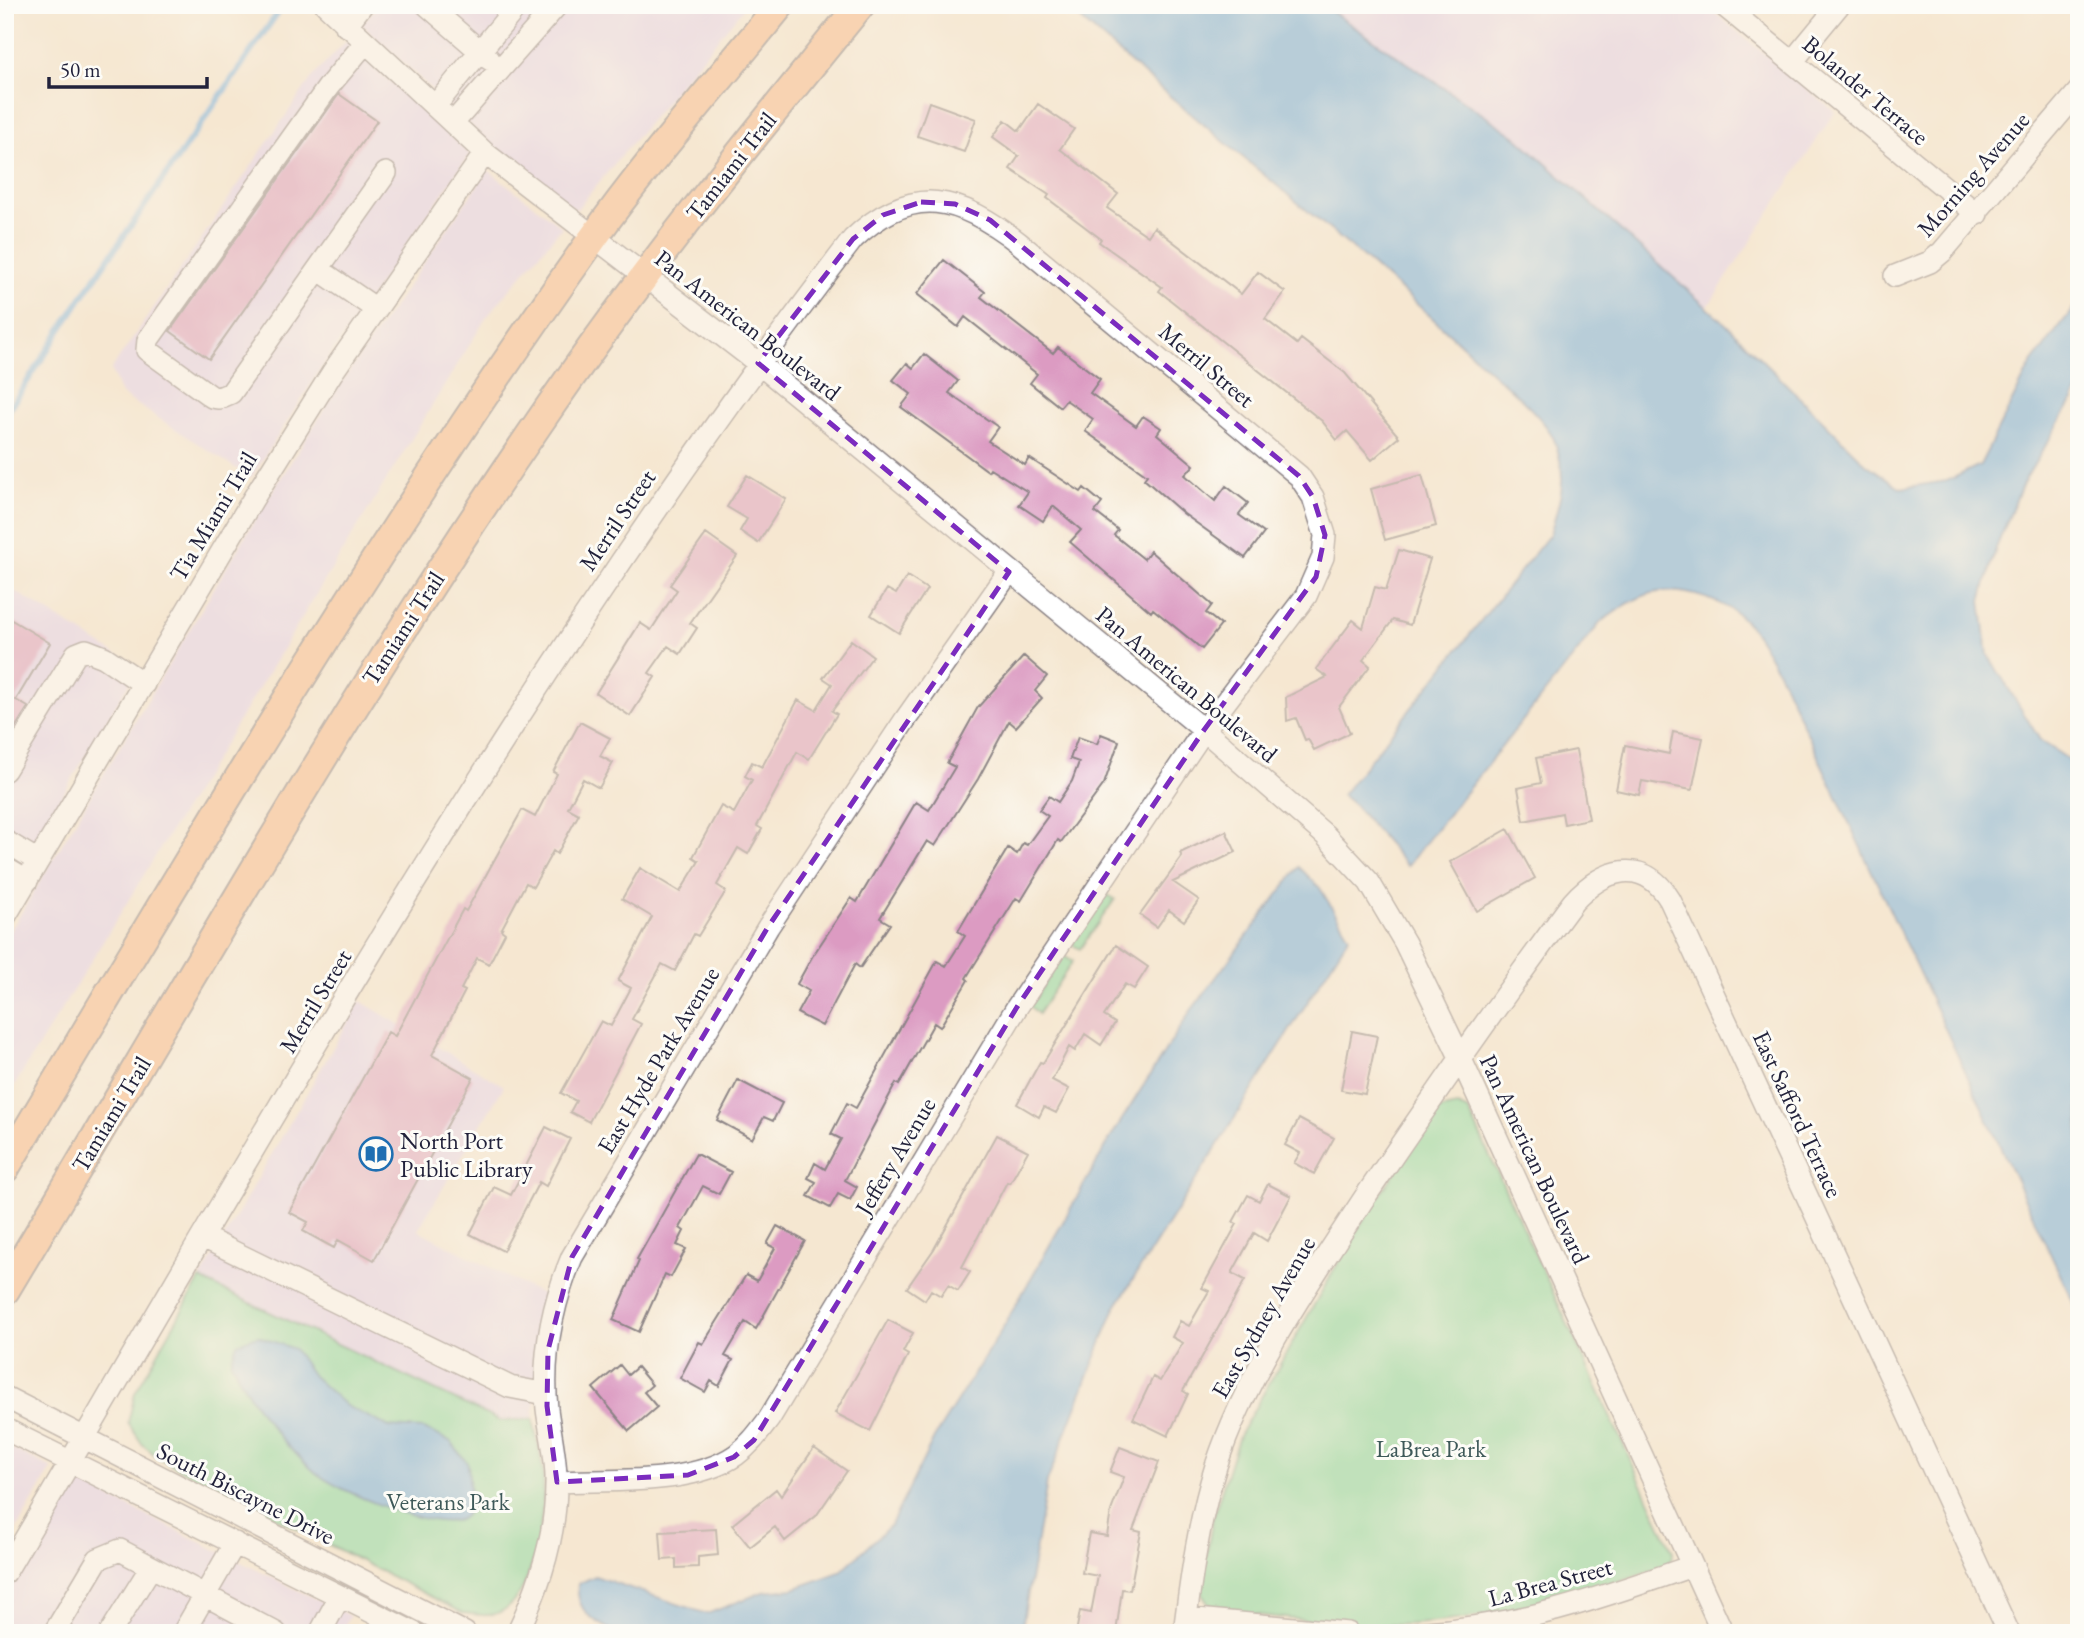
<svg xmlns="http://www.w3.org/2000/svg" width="2084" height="1638" viewBox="0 0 2084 1638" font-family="'EB Garamond',serif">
  <rect width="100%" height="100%" fill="#fdfcf7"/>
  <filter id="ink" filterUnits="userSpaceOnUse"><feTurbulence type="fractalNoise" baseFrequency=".0143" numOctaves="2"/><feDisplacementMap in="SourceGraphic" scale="14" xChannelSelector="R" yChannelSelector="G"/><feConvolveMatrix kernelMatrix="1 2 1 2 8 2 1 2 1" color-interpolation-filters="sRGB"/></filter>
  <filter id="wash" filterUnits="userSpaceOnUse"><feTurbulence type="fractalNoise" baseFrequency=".00686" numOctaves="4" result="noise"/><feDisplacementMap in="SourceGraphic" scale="28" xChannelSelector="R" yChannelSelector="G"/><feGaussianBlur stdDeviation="1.57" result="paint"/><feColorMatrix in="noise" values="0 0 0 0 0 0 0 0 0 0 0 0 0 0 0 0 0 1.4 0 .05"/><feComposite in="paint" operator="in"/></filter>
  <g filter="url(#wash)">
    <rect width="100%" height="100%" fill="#f5e7d1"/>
    <!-- built -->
    <path fill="#e3d3f2" d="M379,5H746L576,210L492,145L361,24Z
      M1322,5H1705L1835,112L1707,308L1516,137Z
      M346,41L470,154L322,367L251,478L121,394L111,370L311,79Z
      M488,170L562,227L486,318L5,1101V940L263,506L343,380Z
      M5,585L138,668L5,892Z
      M360,1001L504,1086L418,1230L545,1296L533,1419L500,1421L200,1279Z
      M5,1445L52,1468L5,1549Z
      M75,1480L350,1616L340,1633H5V1597Z"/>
    <!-- green -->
    <path fill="#81da9f" stroke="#527e6d" stroke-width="2" d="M1106,894L1115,899L1080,949L1071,944Z
      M1063,956L1073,961L1038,1014L1030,1006Z
      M1457,1106L1469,1111L1673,1552L1671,1560L1662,1567C1569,1599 1475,1626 1375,1625C1324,1624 1272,1616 1221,1611L1212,1608L1200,1591L1213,1517L1239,1436L1358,1228L1430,1119L1438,1110Z
      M200,1279L500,1421L533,1419C536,1437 541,1455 543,1473C546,1508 536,1602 495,1614C486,1617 472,1614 463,1613L160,1459L143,1445L128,1423L135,1393Z"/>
    <!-- water -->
    <path fill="#6daee1" stroke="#48688e" stroke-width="2" d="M1065,5H1322L1516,137L1729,327L1866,464L1901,488L1947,481L1980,465L2031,364L2079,301V390L2023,483L1996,548L1981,601L1988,655L2040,740L2072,762H2079V1315L1779,673C1769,657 1760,637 1747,623C1729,602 1685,588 1658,592C1637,595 1618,610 1601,622L1407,866L1355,806L1342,795L1550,534C1561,498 1568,480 1555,442C1547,418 1498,379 1479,361C1347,236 1200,128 1065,5Z
      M1299,867L1320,888L1349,936L1114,1310L1047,1482L1021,1633H617C594,1621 575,1612 578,1584L595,1576L707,1614L763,1592L793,1589L840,1572L891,1525L934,1438L1001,1331L1114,1132L1190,1012Z
      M258,1336L294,1349L313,1376L346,1406L389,1427L424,1429L450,1441L468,1464L471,1508C468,1512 464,1517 460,1519C435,1532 335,1490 315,1472C280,1442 251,1403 231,1362L237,1343Z"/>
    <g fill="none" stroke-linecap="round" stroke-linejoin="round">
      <!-- stream -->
      <path stroke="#6daee1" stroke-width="6" d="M5,416L80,300L283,5"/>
    </g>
    <g id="blocks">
      <!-- building -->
      <path fill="#dc9bc2" d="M339,94L377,121L209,359L170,331Z
        M929,102L976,119L964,152L917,136Z
        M1038,104L1074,129L1060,149L1118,194L1107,208L1148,236L1154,227L1241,294L1258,272L1285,292L1265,319L1297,344L1301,339L1345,373L1399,437L1372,460L1347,431L1337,440L1322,421L1159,291L1162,287L1099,242L1101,239L1047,198L1049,195L1010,169L1019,156L993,137L1005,120L1019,131Z
        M944,260L985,292L981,297L1053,353L1058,347L1100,379L1090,393L1136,426L1143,416L1161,428L1157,434L1194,465L1185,475L1215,501L1226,486L1248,503L1239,515L1264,533L1245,558L1184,514L1144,479L1147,475L1085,431L1093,419L1066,400L1060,407L1030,383L1037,374L965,317L958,327L917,294Z
        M924,354L958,381L949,393L998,427L988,441L1025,465L1029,458L1081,492L1084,488L1102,503L1095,512L1118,530L1114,535L1144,559L1150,551L1212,605L1206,613L1221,625L1202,649L1153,609L1151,612L1070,542L1081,530L1053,506L1043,521L1019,505L1028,492L990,468L988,471L901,407L911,394L893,380L907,363L913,368Z
        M747,475L786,499L758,543L740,531L747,519L727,507Z
        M1422,475L1436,526L1385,540L1371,489Z
        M706,534L737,556L690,623L697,628L680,654L668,646L649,673L655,677L630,716L596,693L640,623L651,630L677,590L670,585Z
        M1399,550L1430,559L1410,625L1393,620L1363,660L1370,666L1339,707L1350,733L1314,750L1308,739L1305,740L1296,718L1287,721L1286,697L1327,677L1316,669L1353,620L1363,628L1375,587L1386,590Z
        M907,576L927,589L899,633L871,615L887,589L896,594Z
        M5,616L50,643L16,700L28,707L5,744Z
        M851,640L873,656L832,711L837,714L809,759L797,752L757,826L762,829L748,854L738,848L717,885L726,891L698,936L694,934L675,971L662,964L632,1019L641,1024L589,1122L570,1112L576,1101L561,1093L601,1021L611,1026L631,988L618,981L652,917L622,899L640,868L680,892L699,861L693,857L721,806L734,813L752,780L745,776L752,762L762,767L798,700L816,710L832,684L823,678Z
        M1024,656L1047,676L1035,691L1042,698L1016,727L1009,721L978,779L935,846L927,841L880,918L890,924L860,968L855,964L822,1026L797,1013L809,991L797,984L812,957L851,898L857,902L916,802L929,810L955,767L947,763L978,707Z
        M580,722L610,738L600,756L613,763L599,788L583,779L568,808L579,814L557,854L553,851L533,887L526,883L501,930L505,933L489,964L477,958L461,989L465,991L432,1055L473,1078L374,1260L338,1240L334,1248L303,1231L308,1222L289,1212L388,1032L395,1036L463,909L466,911L522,810L535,817L557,774L553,772Z
        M1673,732L1703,738L1692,790L1642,781L1639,795L1616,790L1625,745L1669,754Z
        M1101,734L1119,741L1104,784L1061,842L1058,840L1021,901L1016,898L966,978L968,980L940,1027L934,1023L899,1085L896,1083L845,1180L857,1187L850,1200L838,1194L830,1208L808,1196L816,1182L808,1178L815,1163L825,1169L841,1139L831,1134L847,1103L856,1108L937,961L946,966L965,936L958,931L1008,848L1017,854L1023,843L1027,845L1048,816L1039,810L1049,796L1058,802L1072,781L1079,762L1070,759L1078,737L1097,744Z
        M1576,750L1589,819L1564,824L1562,813L1524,821L1518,788L1541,783L1536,758Z
        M1508,829L1535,878L1477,911L1450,862Z
        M1226,831L1236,852L1173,882L1199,900L1184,921L1169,910L1157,927L1140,915L1182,857L1180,853Z
        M1116,945L1148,967L1134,989L1125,984L1104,1016L1115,1023L1101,1045L1085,1034L1075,1051L1069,1047L1052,1080L1069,1089L1056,1113L1044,1107L1039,1117L1017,1104L1040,1062L1043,1063Z
        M1352,1031L1377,1036L1365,1094L1341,1090Z
        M738,1080L782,1103L773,1121L764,1117L752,1139L717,1120Z
        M1299,1119L1334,1138L1314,1174L1294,1163L1300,1153L1285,1145Z
        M546,1127L570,1139L546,1186L539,1182L503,1251L470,1234L494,1187L511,1195Z
        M997,1135L1028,1151L1010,1183L1007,1182L962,1267L970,1272L958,1291L948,1285L941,1296L931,1290L925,1300L907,1288L934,1249Z
        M696,1154L731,1172L719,1194L703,1186L680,1228L684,1231L677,1245L686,1249L671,1277L665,1274L639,1332L613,1320L639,1261L637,1259Z
        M1268,1184L1291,1196L1267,1241L1254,1233L1232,1273L1245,1280L1183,1391L1188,1394L1168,1436L1133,1419L1153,1377L1160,1381L1183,1343L1172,1337L1180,1321L1189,1326L1209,1291L1202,1288L1237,1224L1233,1222L1248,1195L1259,1201Z
        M777,1226L805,1241L756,1329L745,1322L725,1356L733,1360L719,1386L711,1381L705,1392L680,1378L699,1342L703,1344L746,1275L757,1281L775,1248L767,1244Z
        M888,1320L913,1333L903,1352L908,1355L870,1431L835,1413Z
        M620,1365L628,1375L637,1367L652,1385L644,1392L657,1407L629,1431L593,1388Z
        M1120,1447L1159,1462L1133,1530L1141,1532L1130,1590L1122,1589L1116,1633H1076L1080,1611L1091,1613L1098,1576L1082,1573L1089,1533L1107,1536L1111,1511L1124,1477L1110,1472Z
        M814,1448L847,1471L816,1516L785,1541L775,1527L750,1547L732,1525L776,1489L781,1496Z
        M716,1529L718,1555L698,1557V1567L676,1568V1559L662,1560L660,1532Z"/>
    </g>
  </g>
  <g filter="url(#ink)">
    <use href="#blocks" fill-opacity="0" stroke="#8c8486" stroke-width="2"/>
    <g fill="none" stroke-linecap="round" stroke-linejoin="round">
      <defs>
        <path id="minor" d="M326,5L485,153L758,363L1204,730L1325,835L1369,882L1405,943L1460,1057L1723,1633
          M427,5L489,59
          M1723,5L1977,214
          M346,26L362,5
          M365,43L329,86L148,340L147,350L212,397L219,398L231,393L318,269L376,309
          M1792,62L1839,5
          M435,106L518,5
          M453,123L557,5
          M318,269L386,173
          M1895,276L1930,262L1942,252L2079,91
          M5,770L76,654L86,650L104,657L144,684
          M5,841L38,861
          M5,868L27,881
          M5,917L253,499L332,373L485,153
          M203,1237L510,1387L546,1394
          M5,1397L465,1633
          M5,1429L414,1633
          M5,1573C272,1119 531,657 853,239C913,182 960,197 1019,243L1299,476L1313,497L1325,535L1323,557L1306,596L1204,730L1017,1007L769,1419C759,1432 750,1445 736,1455C691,1486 611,1479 557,1482
          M1186,1618L1348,1633
          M54,1633L98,1559L120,1550L276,1633
          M110,1633L151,1567
          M183,1633L235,1543
          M320,1633L340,1596
          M517,1633C540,1586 556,1536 556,1484C557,1459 550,1433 547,1409C542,1357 552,1305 572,1257L768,927L905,720L1009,572
          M1184,1633C1191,1577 1199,1519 1216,1466C1248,1370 1310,1281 1365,1197C1433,1097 1501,999 1573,902C1603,869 1643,855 1670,900L2009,1633
          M1416,1633C1521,1626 1595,1600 1692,1566"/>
        <path id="major" d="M5,1168C192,853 378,539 591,241C649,159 717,83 780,5
          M5,1290C179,1000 346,703 538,424C637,279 749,141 860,5"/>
      </defs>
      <!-- minor casing -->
      <use href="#minor" stroke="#8c8486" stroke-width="24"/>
      <!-- major casing -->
      <use href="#major" stroke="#8c8486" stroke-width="32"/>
      <!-- minor -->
      <use href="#minor" stroke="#fff" stroke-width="21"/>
      <!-- major -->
      <use href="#major" stroke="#fabb8c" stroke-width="28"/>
    </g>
  </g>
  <!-- marked area -->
  <path d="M0 0H2084V1638H0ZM921,202L955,204L990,220L1299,476L1313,497L1325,535L1316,577L1204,730L1017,1007L754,1440L734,1457L688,1475L557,1482L547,1406L548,1350L572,1257L768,927L1009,572L758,363L853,239L883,215Z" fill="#f5e7d1" fill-opacity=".55" fill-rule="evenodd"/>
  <path fill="none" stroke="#7b2cbf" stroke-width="5" stroke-dasharray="14 9" stroke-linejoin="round" d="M921,202L955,204L990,220L1299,476L1313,497L1325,535L1316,577L1204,730L1017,1007L754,1440L734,1457L688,1475L557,1482L547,1406L548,1350L572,1257L768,927L1009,572L758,363L853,239L883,215Z"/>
  <!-- icons -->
  <defs>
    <symbol id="library-ring" viewBox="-11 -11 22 22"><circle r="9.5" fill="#fdfcf7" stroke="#1f6fb2" stroke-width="1.5"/><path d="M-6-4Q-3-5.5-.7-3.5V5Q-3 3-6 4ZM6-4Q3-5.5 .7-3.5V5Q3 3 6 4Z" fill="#1f6fb2"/></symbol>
  </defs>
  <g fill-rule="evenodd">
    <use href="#library-ring" x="357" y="1135" width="38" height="38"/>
  </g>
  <g text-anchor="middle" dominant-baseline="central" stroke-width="6" stroke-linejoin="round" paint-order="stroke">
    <!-- street labels -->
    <g font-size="24" fill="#22223b" stroke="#fdfcf7">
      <text transform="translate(1866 90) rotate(40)">Bolander Terrace</text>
      <text transform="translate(731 166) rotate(-52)">Tamiami Trail</text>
      <text transform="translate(1973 174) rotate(-49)">Morning Avenue</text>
      <text transform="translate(748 325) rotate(38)">Pan American Boulevard</text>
      <text transform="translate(1207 365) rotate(40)">Merril Street</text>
      <text transform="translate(213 516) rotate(-59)">Tia Miami Trail</text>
      <text transform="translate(617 520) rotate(-56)">Merril Street</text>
      <text transform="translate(403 628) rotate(-57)">Tamiami Trail</text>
      <text transform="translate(1187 684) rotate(40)">Pan American Boulevard</text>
      <text transform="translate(315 1001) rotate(-59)">Merril Street</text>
      <text transform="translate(658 1060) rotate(-59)">East Hyde Park Avenue</text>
      <text transform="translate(111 1114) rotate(-59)">Tamiami Trail</text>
      <text transform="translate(1798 1114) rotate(65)">East Safford Terrace</text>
      <text transform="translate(895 1156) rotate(-59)">Jeffery Avenue</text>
      <text transform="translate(1535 1159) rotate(65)">Pan American Boulevard</text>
      <text transform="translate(1263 1317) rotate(-60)">East Sydney Avenue</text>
      <text transform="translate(246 1493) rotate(27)">South Biscayne Drive</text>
      <text transform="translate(1550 1582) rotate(-15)">La Brea Street</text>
    </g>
    <!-- poi labels -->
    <g font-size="24" fill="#22223b" stroke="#fdfcf7" text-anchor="start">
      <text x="400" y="1140">North Port<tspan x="400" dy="28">Public Library</tspan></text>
    </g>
    <!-- park labels -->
    <g font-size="24" fill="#3e5959" stroke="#fdfcf7">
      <text x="1431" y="1448">LaBrea Park</text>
      <text x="448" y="1501">Veterans Park</text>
    </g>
  </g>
  <!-- margin -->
  <rect width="2084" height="1638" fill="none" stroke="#fdfcf7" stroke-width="28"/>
  <!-- scale -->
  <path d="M49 77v10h158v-10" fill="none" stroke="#22223b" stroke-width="3.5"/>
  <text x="60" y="77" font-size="21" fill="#22223b" stroke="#fdfcf7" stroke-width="5" paint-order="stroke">50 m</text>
</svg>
